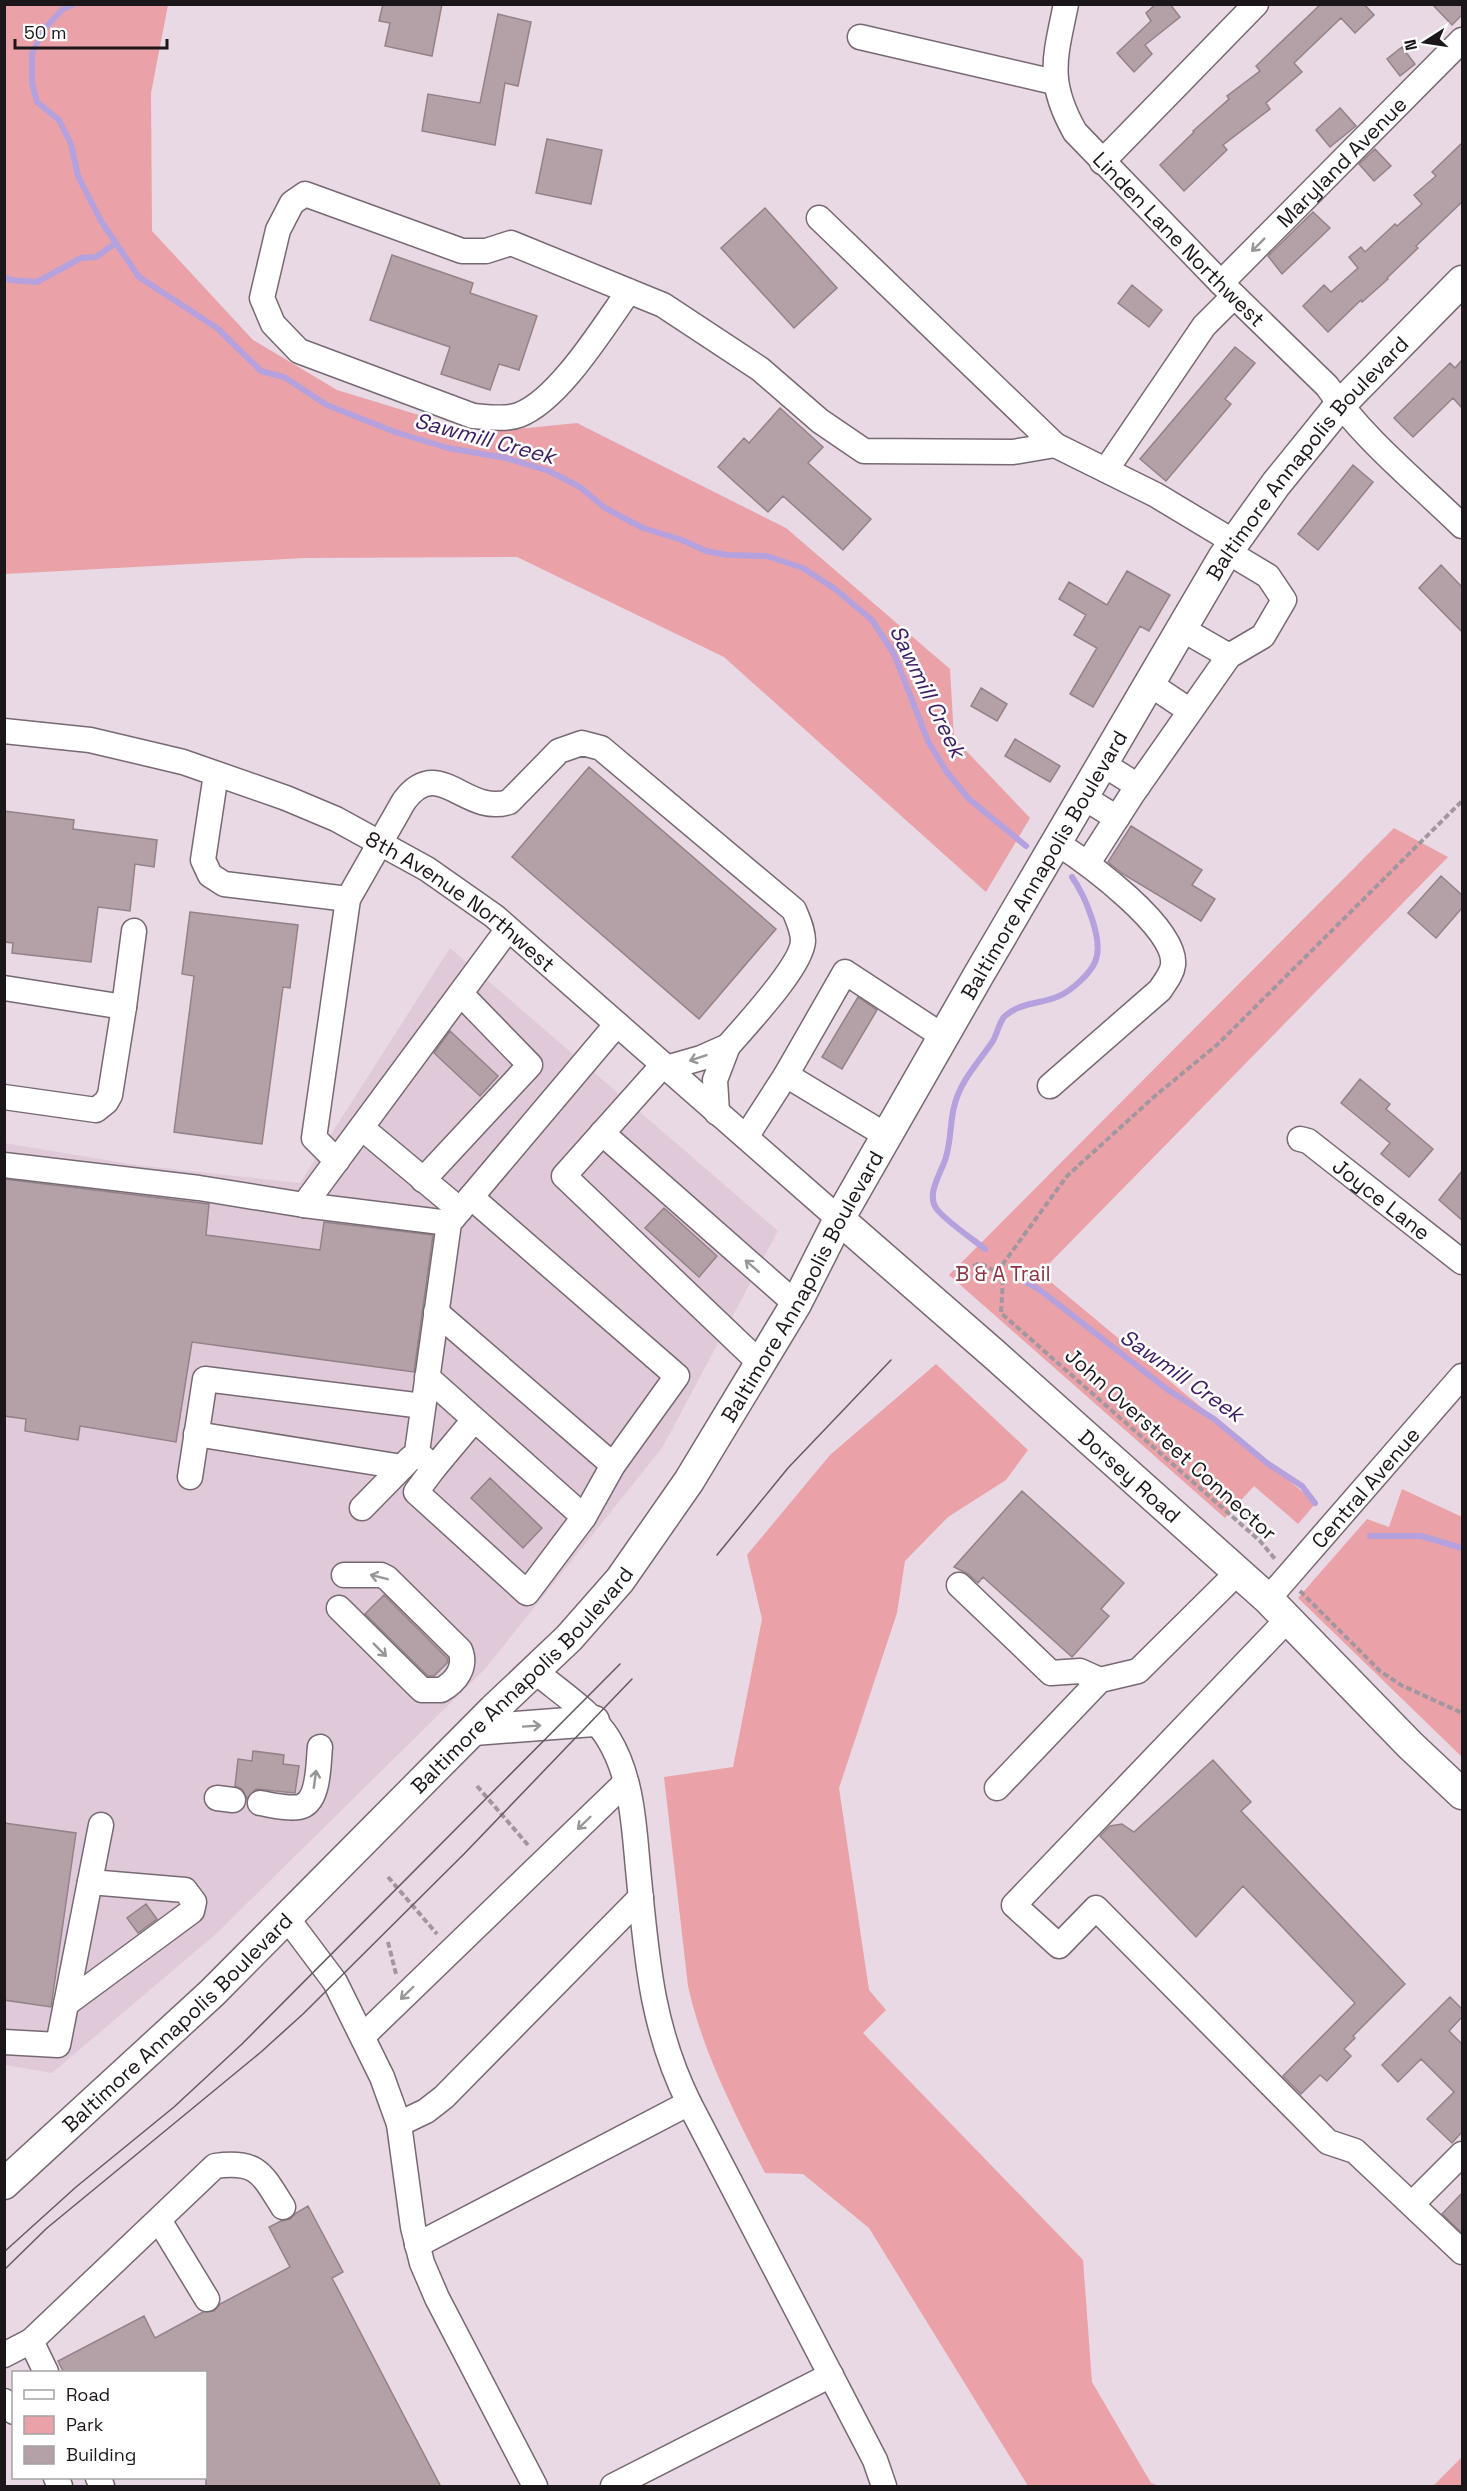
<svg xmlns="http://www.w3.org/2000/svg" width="1467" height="2491" viewBox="0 0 1467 2491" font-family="'Space Grotesk',sans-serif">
  <rect width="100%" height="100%" fill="#e8d9e4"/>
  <!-- built -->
  <path fill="#e0cad9" d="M450,948L778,1231L662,1448L485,1669L217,1933L52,2073L5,2065L4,1143L136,1165L300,1183Z"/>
  <!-- green -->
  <path fill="#eaa2a8" d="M5,4L168,5L151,93L152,231L253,340L337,390L478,433L577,423L786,528L950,669L954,738L1030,818L986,892L724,657L517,557L305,558L5,574Z
    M1394,828L1448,857L1040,1273L1316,1503L1298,1524L1254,1486L1225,1518L949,1275Z
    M936,1364L1028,1450L1006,1480L948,1517L905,1561L897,1613L839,1788L869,1990L886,2010L863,2033L1083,2260L1092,2382L1151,2483L1159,2486H1028L869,2228L803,2174L765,2173C734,2112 703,2053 688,1986L664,1777L733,1767L762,1619L747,1555L830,1455Z
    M1402,1489L1462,1517V1757L1298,1598L1367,1519L1389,1527Z
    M1462,2457V2486H1433Z"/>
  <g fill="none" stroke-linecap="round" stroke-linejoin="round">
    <!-- stream -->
    <path stroke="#b5a1dd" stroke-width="6" d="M74,4L63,9L44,29L32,54V83L37,102L59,120L71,144L78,176L101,221L139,277L217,328L261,371L284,377L327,405L395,432L448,448L506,458L549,471L580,487L605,508L643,528L682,540L706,551L727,555L767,556L803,568L835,589L872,620L894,654L928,741L946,771L969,799L1026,846
      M4,277L11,280L37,282L81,258L96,257L116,243
      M985,1249C974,1240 943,1219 936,1208C926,1193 942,1172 946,1157C951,1141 950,1123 954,1107C960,1081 978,1063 993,1041C997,1034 999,1023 1004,1017C1019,1002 1042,1004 1059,996C1071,991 1090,974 1095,962C1105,941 1084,894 1072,877
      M1024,1281L1040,1290L1168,1390L1214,1419L1267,1463L1302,1486L1315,1503
      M1370,1536H1421L1462,1548"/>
  </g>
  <!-- building -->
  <path fill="#b3a1a7" stroke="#938288" stroke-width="1.5" d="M383,4H442L432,56L385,46L390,23L379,21Z
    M1156,4H1170L1180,17L1145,45L1152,54L1134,72L1117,53L1151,21L1146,13Z
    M1321,4H1364L1374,15L1355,33L1341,18L1294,63L1302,72L1266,103L1270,109L1223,145L1227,150L1184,191L1160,165L1194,132L1193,131L1229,99L1227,96L1260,71L1256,66Z
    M1432,4H1462V15L1452,25Z
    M498,14L531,22L518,86L505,83L495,145L422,131L428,94L480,103Z
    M1402,47L1415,64L1400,76L1387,59Z
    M1340,108L1356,126L1330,147L1316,130Z
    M547,139L602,150L591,204L536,193Z
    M1462,143V202L1416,246L1418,248L1387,278L1388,279L1362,302L1361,300L1328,332L1303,306L1324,285L1331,292L1358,268L1349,257L1361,247L1365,252L1395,224L1397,226L1422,204L1414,195L1436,176L1432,172Z
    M1375,149L1391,166L1374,181L1359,164Z
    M765,208L837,288L794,328L721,248Z
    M1313,212L1330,228L1282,274L1268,256Z
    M392,255L473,283L470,293L537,316L519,370L499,364L490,390L441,374L450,347L370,320Z
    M1132,285L1162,310L1149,327L1118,303Z
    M1235,347L1255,363L1225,399L1231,404L1166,481L1140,459Z
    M1462,360V408L1453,398L1413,437L1394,418L1450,363L1455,368Z
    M780,408L823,447L808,463L871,519L843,550L783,496L768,512L718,467L744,438L749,443Z
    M1353,465L1373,482L1318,550L1298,534Z
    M1441,565L1462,587V632L1419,588Z
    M1127,571L1170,595L1149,631L1140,626L1093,707L1070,694L1097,648L1074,635L1086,615L1059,599L1069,582L1107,605Z
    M981,688L1007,704L997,721L971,706Z
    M1015,739L1060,766L1050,782L1005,756Z
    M589,767L776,929L699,1019L512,857Z
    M4,811L74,820L73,829L157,840L154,867L135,864L130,911L98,907L91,962L12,953L13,943L4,942Z
    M1131,826L1202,870L1192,885L1215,899L1201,921L1123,874L1108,862Z
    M1441,876L1462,895V908L1436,938L1408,913Z
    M190,912L298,925L290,988L283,987L262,1144L174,1132L194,976L182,974Z
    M858,997L877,1010L842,1069L822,1057Z
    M450,1031L498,1076L480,1096L434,1053Z
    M1360,1079L1390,1104L1386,1109L1433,1149L1409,1177L1381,1154L1390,1143L1341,1103Z
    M1462,1171V1220L1439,1200Z
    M4,1179L209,1204L206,1235L320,1250L324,1222L433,1235L414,1372L192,1342L176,1442L80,1426L78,1440L25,1431L26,1419L4,1416Z
    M664,1208L717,1256L699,1277L645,1228Z
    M490,1478L542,1528L523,1548L471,1498Z
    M1022,1491L1124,1583L1101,1609L1109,1616L1072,1657L983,1577L978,1583L968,1574L954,1567Z
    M384,1595L447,1658L448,1662L434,1676H428L365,1614Z
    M253,1751L284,1755L283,1764L299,1766L295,1793L256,1789L247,1799L242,1789L235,1786L238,1759L252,1761Z
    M1213,1760L1251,1802L1241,1811L1405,1984L1353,2036L1355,2038L1344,2049L1351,2056L1327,2081L1320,2075L1301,2094L1283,2076L1355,2003L1243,1886L1196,1937L1100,1836L1110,1826L1122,1824L1134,1832Z
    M4,1823L76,1833L51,2007L4,2000Z
    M146,1904L157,1919L138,1933L127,1918Z
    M1450,1997L1462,2009V2017L1449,2031L1462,2044V2132L1452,2143L1427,2119L1454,2092L1421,2059L1398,2082L1382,2065Z
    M1462,2193V2233L1442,2214Z
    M308,2206L343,2272L332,2278L441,2487H206V2373H64L58,2361L144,2316L155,2338L203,2312L214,2311L220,2304L290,2267L269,2227L281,2221L290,2219L296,2213Z"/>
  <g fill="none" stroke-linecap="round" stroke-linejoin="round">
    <defs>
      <g id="minor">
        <path id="s1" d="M1066,4C1055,58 1046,81 1075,132L1221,283L1327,386C1362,438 1417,482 1462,526"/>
        <path d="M860,37L1054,82"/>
        <path d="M1102,162L1256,4"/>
        <path d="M819,218L1055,445L1156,495L1234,542"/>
        <path id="s2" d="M1221,283L1462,40"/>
        <path d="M629,291C604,326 559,400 519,415C505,420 487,417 473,416L299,351L273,324L262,298L278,230L292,203L305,194L462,251H486L511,243L663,305L760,369L820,421L864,451L1013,452L1055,445"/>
        <path d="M1106,470L1204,326L1234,296"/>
        <path d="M1182,629L1229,656"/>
        <path d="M1150,684L1190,711"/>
        <path id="s3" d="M4,731L90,740L183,762L286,798L336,819L427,869L494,916L839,1219"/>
        <path d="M1103,764L1138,786"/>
        <path d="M216,774L203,860L210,875L224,884L348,899"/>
        <path d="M1083,797L1117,818"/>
        <path d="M1088,863L1133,793L1229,656L1263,636L1284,600L1268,576L1228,552"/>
        <path d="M4,988L124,1007L134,931"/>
        <path d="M663,1065L564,1176L760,1363"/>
        <path d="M666,1068L701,1058L728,1046L715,1080L717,1113"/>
        <path d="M786,1075L887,1136"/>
        <path d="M1050,1086L1160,990C1165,982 1172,974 1173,965C1178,928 1085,861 1057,843"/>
        <path d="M4,1097L96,1110L106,1102L110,1095L124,1007"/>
        <path d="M362,1128L460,1210"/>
        <path d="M602,1133L796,1304"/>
        <path d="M746,1137L786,1075L845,972L944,1037"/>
        <path id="s4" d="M1300,1139L1308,1141L1462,1262"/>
        <path d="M337,1161L314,1138L348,899L404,801C439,754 465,816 509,802L559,751L582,743L601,748L794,910C798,920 803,930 803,941C802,966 746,1025 728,1046"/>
        <path d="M4,1165L199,1188L304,1205"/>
        <path d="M423,1180L530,1065L461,994"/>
        <path d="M449,1223L304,1205L508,929"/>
        <path d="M436,1312L613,1465L677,1376L471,1197"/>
        <path d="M427,1377L584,1517L527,1593L416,1492L434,1468L417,1452L449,1223L617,1024"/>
        <path d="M196,1434L402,1467"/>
        <path d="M434,1468L474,1420"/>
        <path d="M190,1477L205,1379L423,1406"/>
        <path d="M362,1508L411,1458"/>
        <path d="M584,1517L613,1465"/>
        <path d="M959,1585L1051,1673L1080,1671L1100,1680"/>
        <path id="s5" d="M1268,1599L1462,1376"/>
        <path d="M339,1608L422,1690H441C456,1682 467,1667 460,1650L387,1578L381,1575H344"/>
        <path d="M1288,1619L1014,1905L1059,1946L1096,1908L1328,2142L1355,2151L1462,2252"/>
        <path d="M535,1671C557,1690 593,1713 608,1738C634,1780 634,1832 639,1879C647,1961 652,2028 689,2103L875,2460L884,2486"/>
        <path d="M997,1788L1100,1680L1138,1671L1238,1572"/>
        <path d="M217,1798L233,1800"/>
        <path d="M260,1803C272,1805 287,1809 299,1807C320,1803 318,1763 320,1747"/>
        <path d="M287,1918L335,1982L382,2077L399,2124L413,2227L422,2263L437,2298L535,2486"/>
        <path d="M66,2004L192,1911L194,1902L185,1890L90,1882"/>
        <path d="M363,2036L626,1782"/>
        <path d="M4,2042L58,2045L101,1825"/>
        <path d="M399,2124L426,2111L444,2097L641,1897"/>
        <path d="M1412,2204L1462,2154"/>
        <path d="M159,2220L207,2299"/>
        <path d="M417,2245L689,2103"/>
        <path d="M31,2341L215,2166C258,2160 262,2174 283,2207"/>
        <path d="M4,2355L31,2341L46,2372"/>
        <path d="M4,2401L14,2412"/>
        <path d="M56,2478L60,2486"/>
        <path d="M98,2478L102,2486"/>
        <path d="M613,2486L831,2375"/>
      </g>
      <g id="major">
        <path id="s6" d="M839,1219L995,1355L1268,1599L1410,1745L1462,1794"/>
        <path d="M474,1730L594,1721"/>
        <path id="s7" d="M4,2184L212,1993L493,1710L569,1638L620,1580L689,1481L796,1304L839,1219L978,976L1223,558L1276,484L1340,405L1462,281"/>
      </g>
    </defs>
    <!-- minor casing -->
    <use href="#minor" stroke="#776973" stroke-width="27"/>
    <!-- major casing -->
    <use href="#major" stroke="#776973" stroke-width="33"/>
    <!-- path -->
    <path stroke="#a2969f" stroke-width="4" stroke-dasharray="6 3" stroke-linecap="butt" d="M997,1272L1067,1176L1155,1096L1218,1044L1462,801
      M957,1274L980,1263L997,1272L1003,1279L1001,1313L1260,1541L1275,1559
      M1300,1591L1380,1671L1401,1685L1462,1713
      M477,1786L528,1845
      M388,1877L437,1934
      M388,1942L396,1974"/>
    <!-- minor -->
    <use href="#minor" stroke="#fff" stroke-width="24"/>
    <!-- major -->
    <use href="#major" stroke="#fff" stroke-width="30"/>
    <!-- tram -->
    <path stroke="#635b61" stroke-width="1.5" d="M717,1555L788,1468L891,1360
      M4,2252L76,2187L174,2107L242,2044L620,1664
      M4,2270L47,2228L261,2052L303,2014L464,1854L632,1679"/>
  </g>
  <!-- one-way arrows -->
  <defs><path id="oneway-shaft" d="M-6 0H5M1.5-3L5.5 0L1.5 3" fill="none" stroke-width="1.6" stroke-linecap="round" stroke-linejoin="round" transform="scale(1.5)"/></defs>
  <g stroke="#989698">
    <use href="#oneway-shaft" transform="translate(1258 245) rotate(135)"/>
    <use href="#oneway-shaft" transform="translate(698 1058) rotate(161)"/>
    <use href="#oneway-shaft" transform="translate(752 1266) rotate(-139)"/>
    <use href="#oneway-shaft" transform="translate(379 1577) rotate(-166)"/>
    <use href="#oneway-shaft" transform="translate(380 1650) rotate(45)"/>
    <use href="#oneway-shaft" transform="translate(532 1726) rotate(-4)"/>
    <use href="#oneway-shaft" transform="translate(315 1779) rotate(-82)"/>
    <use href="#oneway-shaft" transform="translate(584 1823) rotate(136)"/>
    <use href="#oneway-shaft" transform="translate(407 1993) rotate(136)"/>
  </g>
  <g text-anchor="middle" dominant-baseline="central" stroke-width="5" stroke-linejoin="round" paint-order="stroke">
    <!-- street labels -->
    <g font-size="21" fill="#1b161a" stroke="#fff">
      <text stroke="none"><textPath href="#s2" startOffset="171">Maryland Avenue</textPath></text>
      <text stroke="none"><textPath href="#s1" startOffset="282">Linden Lane Northwest</textPath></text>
      <text stroke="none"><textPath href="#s7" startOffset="2181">Baltimore Annapolis Boulevard</textPath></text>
      <text stroke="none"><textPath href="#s7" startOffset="1695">Baltimore Annapolis Boulevard</textPath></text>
      <text stroke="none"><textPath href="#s3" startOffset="495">8th Avenue Northwest</textPath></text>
      <text stroke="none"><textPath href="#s4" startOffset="102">Joyce Lane</textPath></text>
      <text stroke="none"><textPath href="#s7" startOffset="1209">Baltimore Annapolis Boulevard</textPath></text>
      <text transform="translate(1171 1444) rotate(42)">John Overstreet Connector</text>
      <text stroke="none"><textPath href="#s6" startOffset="388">Dorsey Road</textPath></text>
      <text stroke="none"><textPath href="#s5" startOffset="148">Central Avenue</textPath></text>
      <text stroke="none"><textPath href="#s7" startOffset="723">Baltimore Annapolis Boulevard</textPath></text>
      <text stroke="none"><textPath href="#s7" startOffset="237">Baltimore Annapolis Boulevard</textPath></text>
    </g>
    <!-- park labels -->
    <g font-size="21" fill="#8b3543" stroke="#fff">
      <text x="1003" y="1273">B &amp; A Trail</text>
    </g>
    <!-- water labels -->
    <g font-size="22" font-style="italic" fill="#3b1c63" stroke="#fff">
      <text transform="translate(485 438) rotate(15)">Sawmill Creek</text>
      <text transform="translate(928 691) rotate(64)">Sawmill Creek</text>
      <text transform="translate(1182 1375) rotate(35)">Sawmill Creek</text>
    </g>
  </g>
  <!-- border -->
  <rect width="1467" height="2491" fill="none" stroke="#1b161a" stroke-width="12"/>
  <!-- legend -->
  <rect x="12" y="2371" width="195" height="108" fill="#ffffff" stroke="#a4a2a3" stroke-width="1.5"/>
  <rect x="24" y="2390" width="30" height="9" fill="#ffffff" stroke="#a4a2a3" stroke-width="1.5"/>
  <text x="66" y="2401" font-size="18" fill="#1b161a">Road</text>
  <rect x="24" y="2416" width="30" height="18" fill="#eaa2a8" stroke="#a4a2a3" stroke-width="1.5"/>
  <text x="66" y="2431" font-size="18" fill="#1b161a">Park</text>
  <rect x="24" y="2446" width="30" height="18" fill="#b3a1a7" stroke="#a4a2a3" stroke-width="1.5"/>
  <text x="66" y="2461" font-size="18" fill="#1b161a">Building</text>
  <!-- north arrow -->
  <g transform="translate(1425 42) rotate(258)" stroke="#ffffff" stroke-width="4.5" paint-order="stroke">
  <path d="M0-4.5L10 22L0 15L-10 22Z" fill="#1b161a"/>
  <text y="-9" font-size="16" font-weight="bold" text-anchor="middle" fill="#1b161a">N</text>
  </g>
  <!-- scale -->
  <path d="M15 39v9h152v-9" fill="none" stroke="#1b161a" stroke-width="3"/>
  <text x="24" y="39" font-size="18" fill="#1b161a" stroke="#ffffff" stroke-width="4.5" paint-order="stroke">50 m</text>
</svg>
